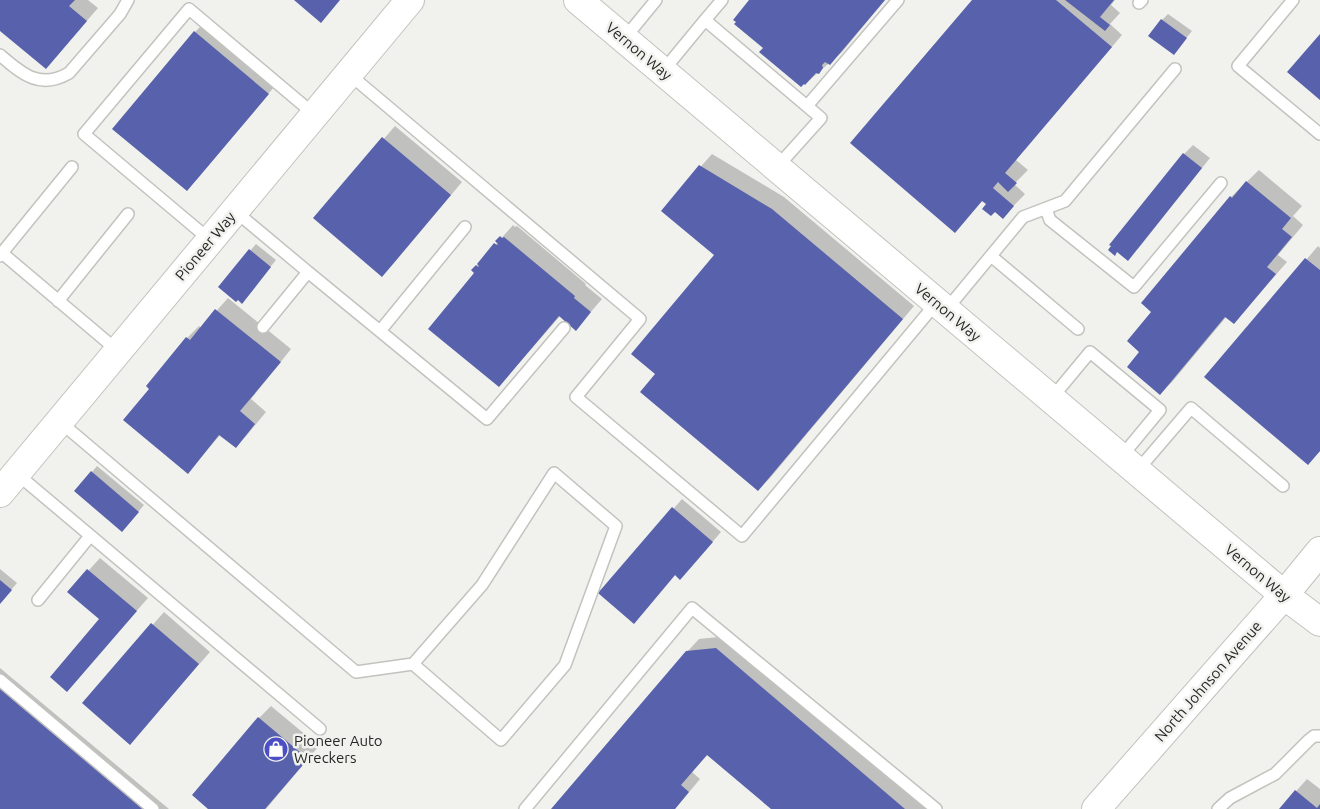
<svg xmlns="http://www.w3.org/2000/svg" width="1320" height="809" viewBox="0 0 1320 809" font-family="Ubuntu,sans-serif">
  <rect width="100%" height="100%" fill="#f1f2ee"/>
  <!-- shadow -->
  <path fill="#0003" d="M0,0H88L98,8L46,68L0,29Z
    M751,0H885L842,52L805,84L765,48Z
    M974,0H1115L1111,5L1120,13L1110,24L1122,35L1016,160L1028,170L1014,184L1025,194L1003,217L983,200L955,231Z
    M1168,14L1192,31L1174,53L1162,20Z
    M207,20L279,81L199,177L187,189L195,32Z
    M395,126L462,182L394,263L382,275L315,218Z
    M1193,145L1210,158L1137,250L1184,154Z
    M712,154L784,197L914,306L770,478L758,490L657,374L715,255L662,210Z
    M1259,170L1302,206L1293,216L1303,225L1278,255L1287,262L1234,323L1227,316L1172,382L1160,394L1141,352L1153,312L1143,303L1231,197Z
    M513,225L515,227L517,226L586,284L585,285L602,299L576,329L560,316L499,386L476,273L473,270Z
    M256,244L276,260L242,302L219,287Z
    M1318,246L1320,248V451L1308,464L1206,377Z
    M228,298L291,349L251,399L266,412L247,435L236,446L221,434L188,472L151,388L187,338L199,326L201,328Z
    M97,466L144,505L128,524L92,472Z
    M682,499L721,532L689,569L680,579L676,574L643,613L600,593Z
    M100,558L148,598L67,690L101,619L69,592Z
    M0,569L17,583L0,603Z
    M164,612L210,652L130,743L84,703Z
    M728,636L931,809H773L708,754L692,772L700,779L675,809H553L687,652L699,639Z
    M0,668L169,809H0Z
    M271,706L319,746L266,809H210L259,718Z
    M1307,779L1320,789V809H1280Z"/>
  <!-- building -->
  <path fill="#5861ab" d="M0,0H75L69,6L87,21L46,69L0,31Z
    M294,0H340L321,23Z
    M749,0H885L830,65L825,62L822,65L823,68L819,74L816,73L805,85L804,84L801,87L759,52L763,48L734,24L736,22L733,20Z
    M972,0H1056L1112,47L1005,173L1017,183L1008,192L998,182L993,188L1014,206L1003,219L995,212L991,216L982,209L986,204L982,201L955,233L850,143Z
    M1065,0H1114L1100,17L1110,25L1105,31Z
    M1161,19L1187,38L1174,55L1148,36Z
    M194,31L269,94L187,191L112,129Z
    M1320,34V100L1287,72Z
    M382,137L451,195L382,277L313,218Z
    M1183,153L1202,168L1128,261L1117,252L1115,256L1108,250L1111,246L1109,245Z
    M699,165L772,209L903,319L758,491L640,392L655,374L631,354L714,255L661,211Z
    M1246,181L1291,218L1282,229L1292,237L1267,267L1276,274L1234,324L1225,317L1160,395L1127,367L1139,352L1127,341L1151,312L1141,303L1230,196L1232,198Z
    M500,236L502,238L504,237L575,296L574,298L591,312L576,331L559,316L499,387L428,329L474,273L471,270L476,265L478,267L479,266L477,264L494,243L497,245L498,244L495,241Z
    M249,249L271,267L242,304L238,300L236,302L218,287Z
    M1305,258L1320,270V451L1308,465L1204,377Z
    M215,309L281,362L240,411L255,424L236,448L219,435L188,474L123,420L149,389L146,386L186,337L190,340Z
    M91,471L139,512L122,532L74,491Z
    M672,507L713,542L680,580L675,575L634,624L598,593Z
    M87,569L137,611L67,692L50,677L99,619L67,592Z
    M0,580L12,590L0,604Z
    M151,623L199,664L130,745L82,703Z
    M716,648L905,809H771L707,755L681,785L689,792L675,809H551L686,651Z
    M0,684L149,809H0Z
    M258,717L308,759L265,809H208L192,795Z
    M1295,790L1317,808L1320,804V809H1279Z"/>
  <g fill="none" stroke-linecap="round" stroke-linejoin="round">
    <defs>
      <path id="lane" d="M1293,0L1238,66L1320,134
        M1139,3L1142,0
        M705,20L722,0
        M624,39L656,0
        M0,55C22,74 40,90 69,73L120,14L128,0
        M663,71L705,20L821,118L777,167
        M349,74L640,319L576,397L742,536L937,302
        M807,106L898,0
        M1046,209L1050,220L1134,287L1221,183
        M235,211L308,272L263,327
        M210,240L84,134L189,9L315,115
        M2,253L72,167
        M0,256L2,253L118,351
        M991,256L1078,329
        M308,272L487,419L564,328
        M58,301L128,214
        M946,310L1023,217L1065,201L1175,69
        M380,331L465,227
        M1051,399L1090,352L1160,410L1121,457
        M59,421L356,672L413,664L482,585L554,473L616,526L565,665L501,740L413,664
        M1137,471L1191,408L1283,486
        M16,473L320,729
        M38,600L90,536
        M0,680L153,809
        M525,809L692,608L936,809
        M1218,809L1230,798L1275,774L1309,740L1314,736H1320"/>
      <path id="secondary" d="M578,0L1284,595L1320,622
        M0,493L410,0
        M1096,809L1284,595L1320,551"/>
    </defs>
    <!-- lane casing -->
    <use href="#lane" stroke="#c2c2be" stroke-width="14"/>
    <!-- secondary casing -->
    <use href="#secondary" stroke="#c2c2be" stroke-width="30"/>
    <!-- lane -->
    <use href="#lane" stroke="#fff" stroke-width="11"/>
    <!-- secondary -->
    <use href="#secondary" stroke="#fff" stroke-width="28"/>
  </g>
  <!-- icons -->
  <defs>
    <symbol id="shop-disc" viewBox="-11 -11 22 22"><circle r="9.5" fill="#4c4ec4" stroke="#f1f2ee"/><path d="M-5-2.5h2.3a2.7 3.5 0 0 1 5.4 0H5L5.5 6h-11ZM-1.5-2.5h3a1.5 2.3 0 0 0-3 0Z" fill="#fff"/></symbol>
  </defs>
  <g fill-rule="evenodd">
    <use href="#shop-disc" x="262" y="735" width="28" height="28"/>
  </g>
  <g text-anchor="middle" dominant-baseline="central" stroke-width="5" stroke-linejoin="round" paint-order="stroke">
    <!-- street labels -->
    <g font-size="15" fill="#262625" stroke="#f1f2ee">
      <text transform="translate(639 51) rotate(40)">Vernon Way</text>
      <text transform="translate(205 246) rotate(-50)">Pioneer Way</text>
      <text transform="translate(948 312) rotate(40)">Vernon Way</text>
      <text transform="translate(1258 573) rotate(40)">Vernon Way</text>
      <text transform="translate(1208 681) rotate(-49)">North Johnson Avenue</text>
    </g>
    <!-- poi labels -->
    <g font-size="15" fill="#262625" stroke="#f1f2ee" text-anchor="start">
      <text x="294" y="740">Pioneer Auto<tspan x="294" dy="17">Wreckers</tspan></text>
    </g>
  </g>
</svg>
